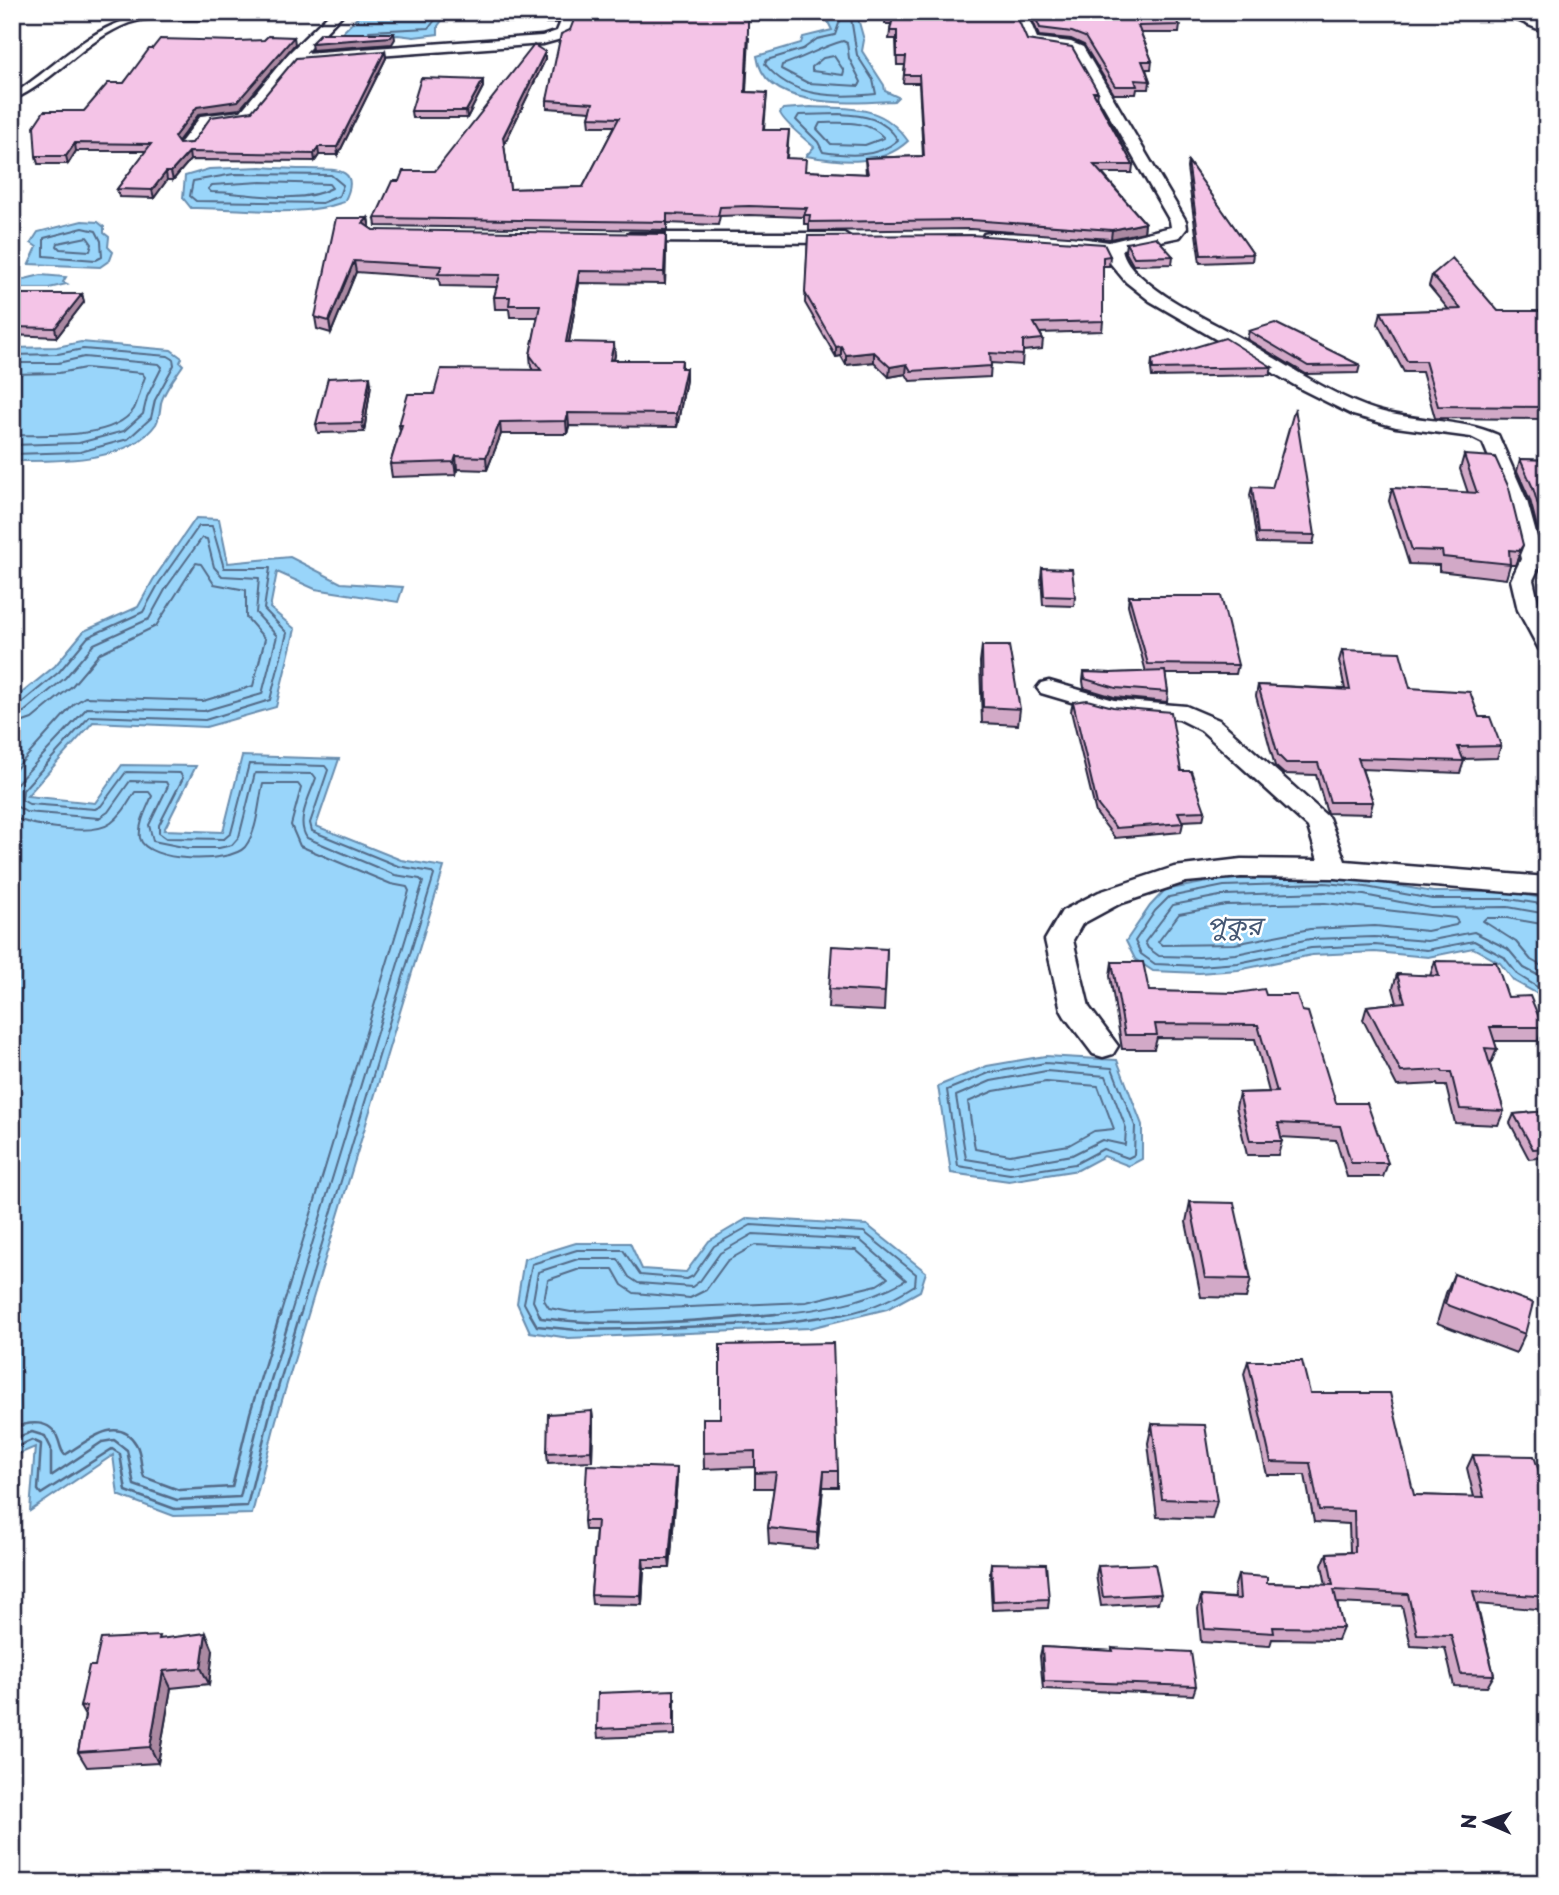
<svg xmlns="http://www.w3.org/2000/svg" width="1559" height="1895" viewBox="0 0 1559 1895" font-family="'Playpen Sans','Noto Sans Bengali',sans-serif">
  <rect width="100%" height="100%" fill="#fff"/>
  <filter id="ink" filterUnits="userSpaceOnUse"><feTurbulence type="fractalNoise" baseFrequency=".0143" numOctaves="2"/><feDisplacementMap in="SourceGraphic" scale="14" xChannelSelector="R" yChannelSelector="G"/><feConvolveMatrix kernelMatrix="1 2 1 2 8 2 1 2 1" color-interpolation-filters="sRGB"/></filter>
  <g filter="url(#ink)">
    <!-- water -->
    <path fill="#99d5fa" stroke="#698dae" stroke-width="2" d="M358,12H448L438,26V34L414,37L398,35L367,38L341,34L358,17Z
      M842,12L857,15L864,40L862,51L884,85L885,91L898,97L894,101C854,103 764,111 757,56L801,43L803,37L832,30L828,22Z
      M811,107C853,109 882,104 908,141C880,167 841,162 806,156L814,147C805,139 784,123 780,113L783,109Z
      M261,167C276,168 291,169 306,169C329,170 364,164 344,202C296,219 241,207 191,208L183,198L185,176L209,169Z
      M82,221L98,222L104,227V233L109,237L108,247L113,252L110,260L100,267L29,264L37,247L31,243L38,232Z
      M41,275L66,277L63,282L67,284L49,288H12V282Z
      M81,342L171,350L182,358L180,362L183,365C176,376 164,390 161,403C160,410 160,417 156,424C128,464 56,461 12,461V348L57,347Z
      M196,518L219,519L228,563L290,557L341,583L403,587L398,602L315,589L277,572L270,608L295,629L276,707L206,727L93,722L27,796L95,803L122,765L196,766L164,830L223,832L242,756L339,759L316,826L401,860L444,867L276,1420L252,1514L174,1516L118,1495L113,1455L30,1511L35,1447L12,1457V701L55,666L84,631L138,607L153,580Z
      M1325,876L1367,880L1433,892H1509L1547,899V1004L1538,994L1514,981L1500,963L1473,948L1428,957L1375,952L1312,955L1238,970L1199,973L1153,971L1135,959L1126,941L1150,906L1165,890L1224,879Z
      M1045,1056L1117,1060L1142,1125V1159L1129,1166L1104,1156L1078,1170L1009,1181L951,1173L938,1086L987,1066Z
      M748,1218L867,1225L926,1272L920,1291L887,1309L810,1328L569,1338L530,1332L517,1303L524,1259L576,1243H630L642,1269L686,1272L709,1241Z"/>
    <g fill="none" stroke-linecap="round" stroke-linejoin="round">
      <!-- shore-far1 -->
      <path stroke="#526a87" stroke-width="2" d="M843,12L835,35L817,39L803,49L767,60L765,64C791,98 836,98 876,94L873,80L857,55L850,12
        M369,31L429,28L441,12
        M843,41L847,43L849,58L861,82L859,86L808,83L781,69L782,65C804,58 821,47 843,41Z
        M834,56L844,71L843,75L812,71V67L823,58Z
        M839,114C864,115 884,118 898,140C877,158 849,156 823,152L818,142L796,120L799,115Z
        M820,123C842,123 868,119 884,138L865,145L831,144L817,129Z
        M234,174L331,175L343,185L339,196L322,203L196,201L190,196L193,181Z
        M261,182L329,184L332,188C298,206 248,192 211,192L208,189L212,185Z
        M83,228L96,231L101,241L102,257L96,260L44,256V238Z
        M87,237L92,244L90,251L60,249L57,246L58,243Z
        M12,355L58,354L83,349L168,356L173,359L174,365L155,400L151,418L128,439L80,452L12,454
        M12,363H58L84,357L159,364L162,367L147,397L143,414L124,431L79,443L12,445
        M12,374L59,373L85,368L142,373L145,377C141,387 139,399 134,409C114,440 45,435 12,435
        M12,706L19,705L59,672L88,637L143,612L159,583L199,526H212L224,568H270L264,609L287,633L270,700L205,720L90,716L23,790L22,800L29,804L95,809L101,806L126,772L180,773L183,778L159,825V833L166,838L224,839L231,833L249,764L325,766L328,770L310,823L312,831L398,866L431,872L434,875L300,1316
        M12,715L24,712L65,678L94,644L149,619L166,588L202,538L207,539L214,567L222,576L259,578L256,613L277,636L262,694L204,711L87,708L17,783L12,794
        M12,726L32,719L72,686L100,653L156,626L196,563L201,564L214,584L246,590V617L265,639L253,686L203,701L85,697L74,704L12,773
        M12,796L16,806L26,812L99,818L108,812L130,781L166,782L168,786L149,825L153,841L188,848H219L232,845L239,837L255,773L313,774L316,778C310,796 295,821 307,838L395,875L420,879L423,882L290,1316
        M12,817C33,826 92,837 111,823C122,815 128,803 135,792H149L152,796C147,808 138,824 140,838C146,863 230,864 245,847C258,830 258,804 263,784H298L301,788L291,825L300,846L391,884L407,887L409,891L280,1316
        M1325,903L1455,918L1458,922L1456,925L1427,931L1375,926L1310,929L1235,944L1162,945L1158,942L1179,914L1226,905Z
        M1547,905L1509,899H1432L1366,887L1325,883L1224,886L1169,897L1155,911L1135,941L1141,954L1155,964L1199,966L1238,963L1311,948L1375,945L1427,950L1474,941L1504,957L1518,975L1547,993
        M1547,914L1508,907L1431,908L1364,895L1325,892L1225,895L1173,905L1145,942L1148,948L1159,956L1199,957L1236,954L1310,939L1375,937L1427,941L1474,932L1508,949L1524,968L1547,980
        M1547,925L1507,918H1486L1483,921L1516,942L1531,960L1547,969
        M1045,1063L1112,1068L1135,1126L1134,1155L1128,1158L1103,1149L1075,1164L1010,1174L958,1166L947,1090L989,1073Z
        M1046,1071L1106,1076L1126,1128L1125,1145L1102,1140L1072,1155L1009,1166L966,1159L956,1096L991,1081Z
        M1046,1082L1098,1086L1114,1129L1094,1131L1069,1145L1010,1155L975,1149L968,1102L994,1091Z
        M755,1245L856,1250L888,1278L877,1285L806,1302L571,1312L549,1308L544,1300L548,1280L580,1269H613L622,1285L634,1293L690,1298L706,1290L727,1261Z
        M531,1316L524,1303L532,1264L577,1250H623L640,1275L687,1279L693,1276L714,1246L751,1225L864,1232L916,1274L915,1285C890,1301 863,1312 834,1316
        M540,1316L533,1301L538,1272L578,1259H618L629,1277L638,1283L692,1287L700,1281L720,1253L753,1234L860,1240L906,1280C860,1306 810,1311 757,1316"/>
      <!-- shore -->
      <path stroke="#526a87" stroke-width="2.5" d="M530,1314L537,1326L577,1330L637,1329L780,1323L843,1314
        M539,1314L541,1318C616,1328 701,1321 776,1314
        M12,1428C28,1422 51,1418 58,1439C61,1446 60,1450 65,1455C86,1442 118,1413 136,1444C142,1454 140,1467 144,1477L179,1490L232,1487L250,1413L280,1314
        M12,1439L32,1432L45,1436L51,1448V1476L102,1442L114,1440L127,1450L134,1485L177,1500L240,1497L260,1416L291,1314
        M12,1449L32,1440L41,1444L38,1490L41,1494L112,1449L120,1454L126,1491L175,1509L247,1506L269,1418L300,1314"/>
      <defs>
        <path id="lane" d="M235,12C203,26 163,11 129,23C84,40 55,81 12,100V95C50,71 83,34 126,20C160,8 200,12 235,12Z"/>
        <path id="street" d="M331,12H345L305,53L542,36L557,31L565,12H578L568,37L543,44L296,62L251,117L211,122L191,149H181L178,146L201,116L241,111L287,55Z
          M1013,12H1026L1037,38L1071,42L1083,47L1186,221L1187,228L1180,237L1122,249C1124,259 1131,268 1139,275C1169,303 1209,320 1244,340C1284,363 1324,391 1367,407C1409,423 1457,417 1498,435L1527,501L1543,559L1533,580L1540,610L1547,622V651L1539,649L1518,610L1511,580L1521,559L1507,501L1483,443L1471,437L1396,427L1353,415L1303,390L1150,301L1126,282L1106,258L1105,251L1051,244L984,242L982,238L984,234L990,233L1051,234L1109,242L1171,227L1170,221L1073,53L1027,45Z
          M1499,12H1517L1547,24V33Z
          M630,233H844L852,238L844,243L624,242L622,238Z
          M1049,681L1114,700L1186,706L1219,720L1329,818L1345,861L1547,877V895L1334,878L1241,877L1186,882L1119,904L1082,924L1073,940L1089,1007L1118,1046L1113,1054L1103,1057L1093,1054L1065,1017L1061,1010L1045,940L1062,911L1099,892L1174,867L1241,859L1318,860L1308,827L1201,730L1179,719L1112,714L1041,693L1037,688L1041,683Z"/>
      </defs>
      <!-- lane casing -->
      <use href="#lane" stroke="#22223b" stroke-width="5"/>
      <!-- street casing -->
      <use href="#street" stroke="#22223b" stroke-width="5"/>
      <!-- lane -->
      <use href="#lane" fill="#fff" fill-rule="evenodd"/>
      <!-- street -->
      <use href="#street" fill="#fff" fill-rule="evenodd"/>
    </g>
    <!-- wall -->
    <path fill="#d2a9c7" stroke="#22223b" stroke-width="2" d="M488,12H563L558,23L504,22L503,17H489Z
      M886,12L1027,40L1098,92L1097,99L1133,165L1132,173H1102L1145,223L1144,232L1111,239L970,229L809,231V224H804V217L749,215L720,216L718,225L667,223V230L376,226L375,218L399,181L435,171L545,52V60L504,145L510,189L583,187L615,126H590L589,117L591,111L547,108V100L570,30L749,38L746,92L767,93L764,130H789L787,158L805,171L866,174L865,158L923,156L919,83H903L905,65H897L896,39H889L891,24H885Z
      M1029,12H1167L1180,25L1179,33H1141L1152,61L1151,69H1146L1150,81L1149,89H1137L1136,94H1114L1084,45L1071,39L1039,36Z
      M295,44L240,109L199,114L178,142L179,144L192,143L252,111L385,51L386,58L338,155H319L315,161L190,160L173,180H167L154,198L119,197L117,189L146,151H76L68,164H38L36,156L84,111L124,83L152,49Z
      M483,80V87L467,118H412L411,111Z
      M1188,161L1253,254L1252,261L1200,263L1187,168Z
      M368,218L370,228L373,230L666,246L665,284L579,283L569,342L615,355L614,360H682V368H686V380L677,427L569,426L567,434H501L487,470L457,469L456,475L392,477L390,464L400,431L399,425L434,394L533,370L531,367L530,355L538,317H510L509,309H495L494,297L497,287L440,286L439,278L356,272L331,333L317,329L315,317Z
      M808,236L1110,256L1109,266H1103V321L1102,331L1040,333L1043,339L1042,349L1023,351L1022,365L991,363L990,377L910,381L906,374L889,377L874,362L846,365L841,356L836,357L805,303Z
      M1126,243L1173,256L1172,264L1133,265L1125,251Z
      M1432,275L1498,311H1547V419L1435,418L1422,372H1404L1378,324L1381,312L1449,310L1429,286Z
      M12,294H82L84,302L57,337L12,335Z
      M1249,331L1360,365L1358,373L1306,374L1247,339Z
      M1152,360L1272,367L1270,375L1152,377L1151,369Z
      M371,384L364,432L318,433L316,424Z
      M1464,455L1523,545L1515,565H1510L1506,579L1439,571V565L1409,564L1389,501L1392,488L1468,493L1460,469Z
      M1520,459L1547,460V569L1541,568L1545,557L1530,500L1517,471Z
      M1252,487L1315,535L1313,544L1257,543L1250,495Z
      M1042,568L1075,597L1074,606L1043,605L1041,577Z
      M1129,596L1238,665L1236,674H1165L1168,692L1167,702L1114,697L1084,688L1083,681L1084,672L1111,673L1146,672L1128,605Z
      M982,646L1020,709L1018,725L982,723L980,662Z
      M1342,650L1410,688L1479,717L1501,746L1497,758L1463,759L1464,761L1460,773L1362,769L1373,802L1370,814L1327,813L1316,775L1284,774L1275,766L1256,696L1258,685L1345,689L1339,661Z
      M1073,702L1181,771L1205,811L1203,820L1182,821L1183,823L1181,832L1115,838L1096,813L1071,711Z
      M1544,770H1547V797L1540,783Z
      M887,949L884,1011L828,1008L829,989Z
      M1435,961L1508,997L1543,1027L1538,1041H1494L1497,1049L1491,1063L1489,1062L1504,1111L1498,1125L1455,1123L1446,1086H1438L1437,1084L1397,1086L1363,1020L1367,1006L1397,1003L1393,988L1397,974L1430,976Z
      M1112,962L1149,991L1266,995L1302,1011L1336,1103L1388,1163L1383,1177H1347L1336,1140L1281,1137L1282,1141L1278,1155H1247L1236,1107L1239,1093L1269,1092L1255,1039L1157,1038L1154,1049H1122L1110,976Z
      M1547,1111V1157L1529,1159L1510,1123L1514,1114Z
      M1190,1202L1251,1279L1246,1298L1201,1297L1186,1222Z
      M1454,1274L1525,1334L1516,1353L1437,1323L1446,1293Z
      M1248,1361L1310,1393L1414,1495L1474,1497L1467,1468L1473,1455L1547,1496V1610L1477,1604L1494,1675L1487,1687L1454,1686L1445,1648L1411,1646L1402,1606L1337,1603L1343,1628L1338,1640L1272,1639L1270,1646L1201,1642L1198,1609L1201,1596L1235,1598L1234,1588L1238,1575L1267,1583L1326,1585L1322,1565L1327,1553L1350,1552L1349,1524L1314,1522L1305,1475H1267L1244,1374Z
      M592,1411L593,1421L592,1461L548,1463L547,1453Z
      M703,1418L838,1471V1487H823L817,1549L769,1544L768,1528L774,1488H755V1467L704,1469Z
      M1152,1424L1217,1501L1212,1519L1157,1517L1148,1443Z
      M677,1478L670,1568H644L642,1605L592,1604L591,1595L596,1530H585L584,1521Z
      M991,1563L1049,1599L1048,1608L992,1610L990,1572Z
      M1098,1566L1161,1594L1158,1603L1101,1606L1096,1575Z
      M161,1639L213,1650L209,1684L171,1688L158,1763L87,1767L78,1752L85,1716L80,1707L95,1666Z
      M1042,1647L1112,1651V1648L1196,1686L1193,1695L1043,1689L1040,1656Z
      M675,1699V1735L598,1738L597,1729Z"/>
    <!-- shaded-wall -->
    <path fill="#ab89a2" stroke="#22223b" stroke-width="2" d="M559,12H563L558,23L557,15Z
      M394,33L395,39L392,44L312,50L311,43Z
      M294,37L295,44L240,109L199,114L176,144L174,137L197,107Z
      M385,51L386,58L338,155L337,147Z
      M545,52V60L504,145L503,137Z
      M483,80V87L467,118L466,111Z
      M75,143L76,151L68,164L66,156Z
      M318,147L319,155L315,161L314,154Z
      M189,152L190,160L173,180L171,172Z
      M166,172L167,180L154,198L152,190Z
      M368,218L370,229L363,223Z
      M1145,223L1144,232L1111,239L1112,230Z
      M666,234V246L665,284L664,272Z
      M354,261L356,272L331,333L329,321Z
      M579,271V283L567,354L566,342Z
      M82,294L84,302L57,337L55,328Z
      M614,343L615,355L611,373L610,360Z
      M841,346V356L836,357V347Z
      M874,352V362L846,365V355Z
      M907,364L906,374L889,377L890,367Z
      M686,368V380L677,427L676,414Z
      M370,376L371,384L364,432L362,423Z
      M568,413L569,426L567,434L566,421Z
      M500,422L501,434L487,470L486,457Z
      M456,456L457,469L456,475L454,462Z
      M592,1411L593,1421L592,1461L591,1451Z
      M677,1468V1478L670,1568L669,1559Z
      M824,1471L823,1487L817,1549V1533Z
      M643,1559L644,1568L642,1605L641,1596Z
      M206,1633L213,1650L209,1684L201,1668Z
      M163,1671L171,1688L158,1763L150,1747Z"/>
    <!-- building -->
    <path fill="#f4c4e7" stroke="#22223b" stroke-width="2" d="M504,12H559L557,15L503,14Z
      M577,12H748V31L745,92L767,93L763,130H789L786,158L806,159L805,171L868,174L865,158L924,156L919,75H904L906,57H897V31H890L893,17H885L886,12H1015L1027,40L1072,47L1098,92H1093L1133,165H1094L1145,223L1112,230L971,220L809,222L810,215H804L807,208L749,206L720,207L718,216L667,214V222L375,218L392,181H399L403,171H435L534,45L545,52L503,137L510,189L583,187L619,118L589,117L593,103L547,100L561,34L570,30Z
      M1033,12H1167L1180,25L1138,26L1152,61H1142L1150,81L1135,80L1137,86H1115L1085,37L1072,32L1040,28Z
      M321,33H394L391,37L311,43Z
      M268,36L294,37L238,101L197,107L174,137L179,144L192,143L211,117L252,111L296,58L385,51L337,147H318L314,154L189,152L171,172H166L152,190L117,189L151,144L75,143L66,156H36L34,126L44,111H84L108,83H124L149,49H152L160,39L237,41L264,40Z
      M421,78L483,80L466,111H411Z
      M1188,161L1242,238L1253,254L1201,255Z
      M336,218H368L363,223L373,230L666,234L664,272L579,271L566,342L614,343L610,360H682L681,368H686L676,414L568,413L566,421L500,422L486,457L456,456L454,462L390,464L402,425H399L408,394H434L441,369L541,370L530,355L540,305H509L510,297H494L500,275L438,274L442,266L354,261L329,321L315,317Z
      M971,235L1104,244L1110,256L1103,257V321L1034,323L1043,339L1023,341V355L990,353L991,366L911,371L907,364L890,367L874,352L846,355L841,346L836,347L805,293L808,236Z
      M1156,237L1173,256L1134,257L1126,243Z
      M1452,258L1498,311H1547V407L1438,406L1425,361H1407L1381,312L1461,309L1432,275Z
      M12,294H82L55,328L12,327Z
      M1275,323L1360,365L1308,366L1249,331Z
      M1225,338L1272,367L1153,369L1152,360Z
      M370,376L362,423L316,424L328,378Z
      M1295,408L1315,535L1258,534L1252,487L1272,488Z
      M1464,455L1495,457L1509,488L1523,545L1519,551L1509,550L1510,564L1443,557L1442,551L1412,550L1392,488L1477,493Z
      M1520,459L1547,460V536L1533,488Z
      M1042,568L1072,569L1075,597L1044,596Z
      M1129,596H1221L1238,665L1148,664Z
      M982,646H1009L1020,709L983,707Z
      M1342,650L1400,652L1410,688L1470,692L1479,717H1490L1501,746L1458,747L1464,761L1358,758L1373,802H1330L1318,763H1286L1278,755L1258,685L1350,690Z
      M1165,671L1168,692L1116,688L1085,679L1084,672L1111,673Z
      M1087,700L1113,707L1171,712L1181,771H1191L1205,811L1178,812L1183,823L1116,828L1097,804L1073,702Z
      M832,946L887,949L885,992L829,989Z
      M1435,961L1496,962L1508,997L1530,996L1543,1027H1490L1497,1049L1485,1048L1504,1111L1460,1109L1451,1072H1443L1442,1070L1401,1072L1367,1006L1405,1002L1397,974L1439,976Z
      M1112,962H1143L1149,991L1237,993L1264,989L1266,995H1297L1302,1011L1308,1012L1336,1103H1367L1388,1163H1351L1340,1126L1278,1123L1282,1141H1250L1239,1093L1277,1092L1258,1025L1155,1024L1157,1035H1125Z
      M1547,1111V1148L1533,1149L1514,1114Z
      M1190,1202L1234,1203L1251,1279L1205,1278Z
      M1454,1274L1533,1303L1525,1334L1445,1304Z
      M833,1343L838,1471H824L817,1533L768,1528L776,1472L755,1473V1451L703,1453V1418H720V1345Z
      M1248,1361H1302L1310,1393H1390L1414,1495L1484,1497L1473,1455L1534,1456L1547,1496V1597L1473,1591L1494,1675L1461,1674L1451,1635L1417,1634L1408,1594L1334,1590L1343,1628L1273,1627L1274,1633L1205,1629L1201,1596L1240,1599L1238,1575L1267,1577V1583L1333,1585L1327,1553L1355,1552L1354,1511L1319,1510L1310,1463L1271,1462Z
      M592,1411L591,1451L547,1453L548,1414Z
      M1152,1424L1205,1425L1217,1501L1162,1499Z
      M587,1465L677,1468L669,1559H643L641,1596L591,1595L597,1521H584Z
      M991,1563L1046,1564L1049,1599L993,1601Z
      M1155,1564L1161,1594L1103,1597L1098,1566Z
      M206,1633L201,1668L163,1671L150,1747L78,1752L87,1706L80,1707L89,1666H95L101,1639L160,1636L159,1639Z
      M1042,1647L1113,1651L1112,1648L1191,1652L1196,1686L1044,1681Z
      M674,1690V1726L597,1729L598,1693Z"/>
  </g>
  <g text-anchor="middle" dominant-baseline="central" stroke-width="5" stroke-linejoin="round" paint-order="stroke">
    <!-- water labels -->
    <g font-size="26" font-style="italic" fill="#465874" stroke="#fff">
      <text x="1234" y="924">পুকুর</text>
    </g>
  </g>
  <!-- margin -->
  <rect width="1559" height="1895" fill="none" stroke="#fff" stroke-width="42"/>
  <rect x="21" y="21" width="1517" height="1853" fill="none" stroke="#22223b" stroke-width="2.5" filter="url(#ink)"/>
  <!-- north arrow -->
  <g transform="translate(1486 1822) rotate(272)" stroke="#ffffff" stroke-width="5" paint-order="stroke">
  <path d="M0-5L12 26L0 18L-12 26Z" fill="#22223b"/>
  <text y="-10" font-size="19" font-weight="bold" text-anchor="middle" fill="#22223b">N</text>
  </g>
</svg>
